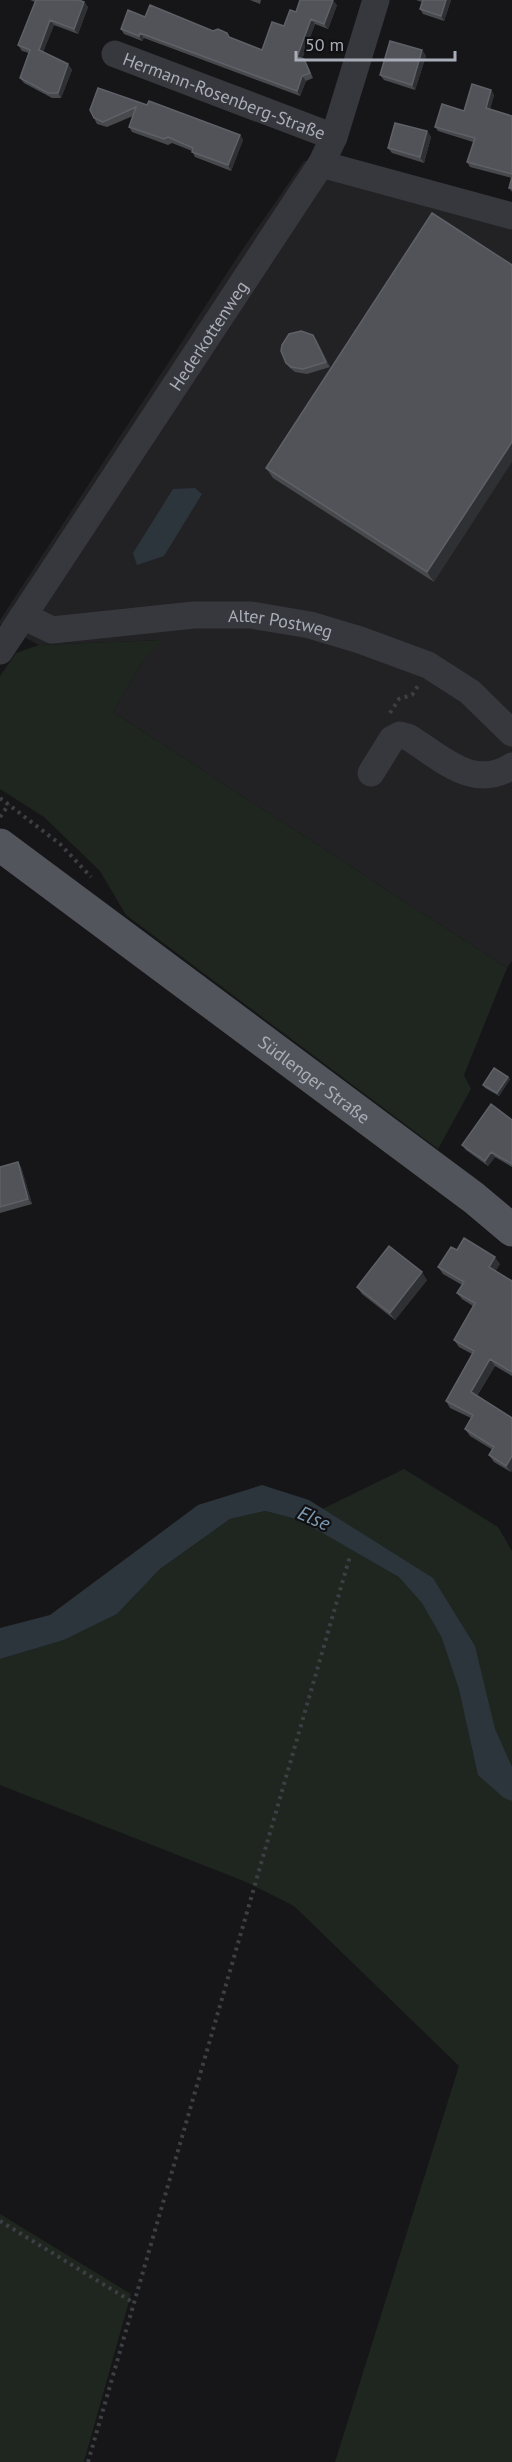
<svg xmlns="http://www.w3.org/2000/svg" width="512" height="2462" viewBox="0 0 512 2462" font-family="'PT Sans',sans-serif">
  <rect width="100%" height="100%" fill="#161618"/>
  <!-- built -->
  <path fill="#222225" d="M304,161L354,162L512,207V961L507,968L113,712L141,664L161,640L39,645L0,624V620L240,253Z"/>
  <!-- green -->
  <path fill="#1e261f" d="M162,640L141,664L113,712L507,968L464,1075L471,1089L438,1149L126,915L100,871L44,817L0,789V676L16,653L39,645Z
    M404,1469L498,1527L512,1551V2462H335L459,2066L294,1906L246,1882L0,1785V1659L64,1640L117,1614L160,1569L230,1519L265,1511L300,1520Z
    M0,2214L131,2294L84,2462H0Z"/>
  <!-- water -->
  <path fill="#2c353c" d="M195,488L202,494L164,556L137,565L133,553L173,489Z
    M262,1485L309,1500L433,1578L475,1646L495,1729L512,1767V1801L504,1798L478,1775L459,1689L442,1638L422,1603L399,1577L300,1520L265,1511L230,1519L160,1569L117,1614L64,1640L0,1659V1628L50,1615L198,1505Z"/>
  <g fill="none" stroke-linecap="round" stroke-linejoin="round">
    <!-- path -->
    <path stroke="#3d3f44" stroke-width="4" stroke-dasharray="3 4.5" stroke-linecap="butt" d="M390,713L399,699L412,695L418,686
      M0,798L60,844L91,877
      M0,817L9,804
      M0,2221L134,2303
      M88,2462L350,1556"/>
    <!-- minor -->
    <g stroke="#37383d" stroke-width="27">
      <path id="s1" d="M115,54L334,137"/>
      <path d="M321,164L512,216"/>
      <path id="s2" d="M23,616L52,630L194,615H251L310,625L360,640L428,665L470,692L512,733"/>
      <path id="s3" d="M0,651L321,164L334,137L376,0"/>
      <path d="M371,773L392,739L400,735L408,737C442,758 473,791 512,766"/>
    </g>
    <!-- major -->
    <path stroke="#53555c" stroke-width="33" id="s4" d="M0,845L474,1198L512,1230"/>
  </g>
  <!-- wall -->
  <path fill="#47494d" d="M30,0H79L84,2L88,7L78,34L54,25L43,52L68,64L72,70L61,98H52L24,83L20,78L29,53L22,51L18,45L35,2Z
    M250,0H261L260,4Z
    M416,0H451L444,21L423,14L420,9L422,2Z
    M337,5L328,29L315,24L302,59L307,64L313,78L306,81L300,96L144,38L142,41L124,34L121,29L145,17L230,37L262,50L296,12Z
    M422,50L426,56L415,90L384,80L380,75Z
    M491,90L494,95L490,109L512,116V192L509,188L512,178L470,167L467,162L473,142L438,131L435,127L464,111Z
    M147,105L240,135L243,140L231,171L195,157L192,151L172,143L168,145L132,132L129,127L133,116L107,127L97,124L94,118Z
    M427,131L431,137L424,163L392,153L388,148Z
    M432,213L434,582L273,478L266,468Z
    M313,335L317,341L330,367L307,374L295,372L290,368L286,363Z
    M508,1077L510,1079L499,1096L485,1088L483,1085Z
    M512,1120V1167L495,1157L488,1166L466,1150L462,1145Z
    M18,1162L21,1167L32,1204L0,1213V1167Z
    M457,1250L500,1264L495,1271L512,1281V1376L495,1366L477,1396L511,1472L494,1462L489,1455L493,1450L470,1436L465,1429L471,1418L450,1408L446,1401L472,1354L459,1347L454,1340L473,1306L462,1299L457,1293L462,1285L443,1274L438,1267Z
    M427,1280L395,1320L362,1294L357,1287Z"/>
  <!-- shaded-wall -->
  <path fill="#2f3033" d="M333,0L337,5L328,29L324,24Z
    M446,0H451L444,21L441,16Z
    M84,2L88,7L78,34L74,29Z
    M311,19L315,24L301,62L297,57Z
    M50,20L54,25L42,55L39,50Z
    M140,33L144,38L142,41L139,36Z
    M422,50L426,56L415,90L412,85Z
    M68,64L72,70L61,98L58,93Z
    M302,76L306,81L300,96L297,91Z
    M491,90L494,95L489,112L486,108Z
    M427,131L431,137L424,163L420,157Z
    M240,135L243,140L231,171L228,165Z
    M313,335L317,341L330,367L326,362Z
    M512,442V462L434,582L427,572Z
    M508,1077L510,1079L499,1096L497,1093Z
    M491,1152L495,1157L488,1166L485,1161Z
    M18,1162L21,1167L32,1204L28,1199Z
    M495,1257L500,1264L494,1274L489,1267Z
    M422,1272L427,1280L395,1320L390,1313Z
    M490,1359L495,1366L475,1399L471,1392Z
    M512,1456V1471L511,1472L506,1466Z"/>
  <!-- building -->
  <path fill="#525359" stroke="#5f6168" stroke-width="1.5" d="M36,0H79L84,2L74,29L50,20L39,50L68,64L58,93H48L20,78L30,50L18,45Z
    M300,0H333L324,24L311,19L297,57L304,59L310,73L302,76L297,91L140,33L139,36L121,29L128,10L145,17L150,5L213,31L218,29L227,33L229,37L262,50L272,22L284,26L290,10L296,12Z
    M423,0H446L441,16L420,9Z
    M390,41L422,50L412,85L380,75Z
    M472,84L491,90L486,108L512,116V174L467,162L475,138L435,127L442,104L464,111Z
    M98,88L147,105L149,101L240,135L228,165L192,152L193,148L168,137L164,139L129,127L136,107L103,122L94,118L90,110Z
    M395,123L427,131L420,157L388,148Z
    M512,177V188H509Z
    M432,213L512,265V442L427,572L266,468Z
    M301,331L313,335L326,362L303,369L291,367L286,363L281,351L282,345L289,334Z
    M494,1068L508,1077L497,1093L483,1085Z
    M491,1104L512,1120V1164L491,1152L485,1161L462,1145Z
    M18,1162L28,1199L0,1207V1167Z
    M464,1238L495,1257L489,1267L512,1281V1372L490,1359L471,1392L512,1418V1456L506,1466L489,1455L494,1447L465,1429L473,1415L446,1401L474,1351L454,1340L475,1303L457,1293L464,1282L438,1267L451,1247L457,1250Z
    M389,1246L422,1272L390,1313L357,1287Z"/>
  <g text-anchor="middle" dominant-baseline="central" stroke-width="4.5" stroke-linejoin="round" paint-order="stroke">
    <!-- street labels -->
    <g font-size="18" fill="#a8adb8" stroke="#111113">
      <text stroke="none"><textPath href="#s1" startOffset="117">Hermann-Rosenberg-Straße</textPath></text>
      <text stroke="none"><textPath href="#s3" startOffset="378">Hederkottenweg</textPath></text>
      <text stroke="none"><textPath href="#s2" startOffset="262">Alter Postweg</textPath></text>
      <text stroke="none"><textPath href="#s4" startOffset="392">Südlenger Straße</textPath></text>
    </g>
    <!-- water labels -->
    <g font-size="20" font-style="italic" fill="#7f9bb3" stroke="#111113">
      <text transform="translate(314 1518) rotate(24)">Else</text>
    </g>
  </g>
  <!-- scale -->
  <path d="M296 51v9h159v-9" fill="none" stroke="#a8adb8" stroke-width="3"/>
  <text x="305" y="51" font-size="18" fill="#a8adb8" stroke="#111113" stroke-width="4.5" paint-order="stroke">50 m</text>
</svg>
